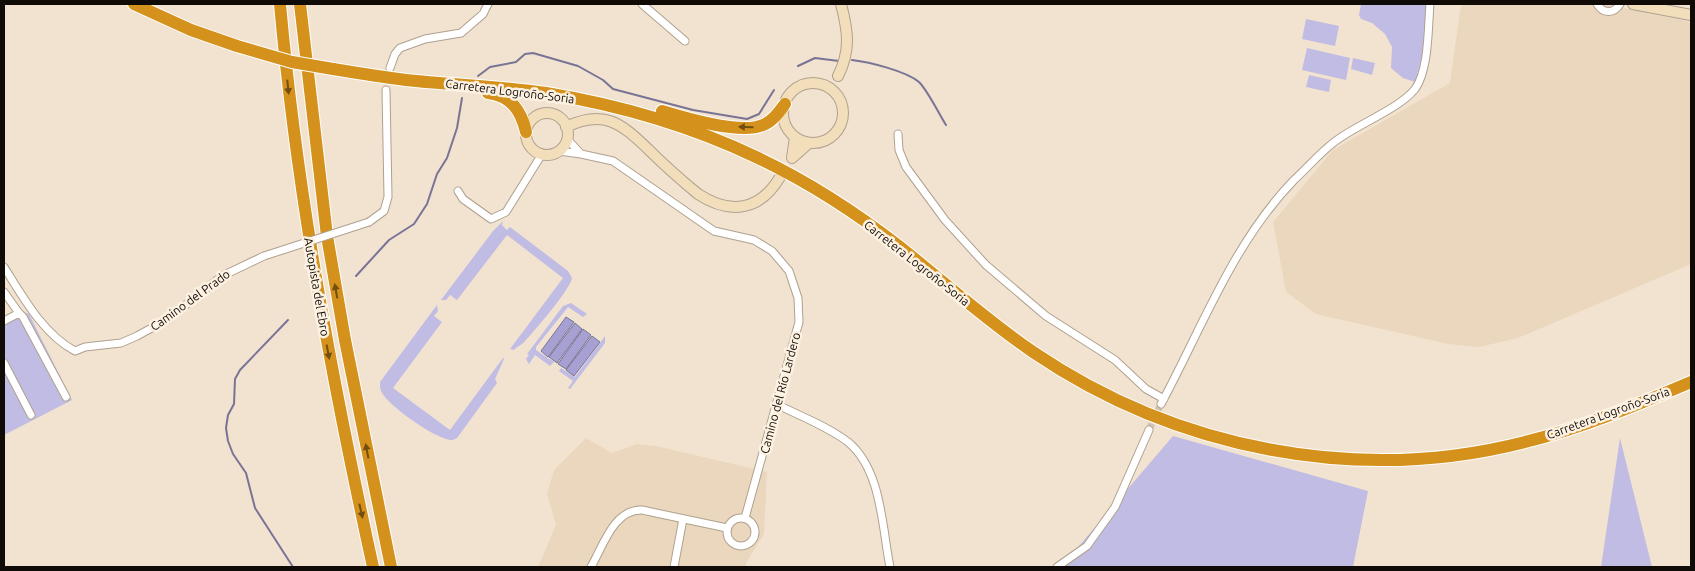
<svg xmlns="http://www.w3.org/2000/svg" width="1695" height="571" viewBox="0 0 1695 571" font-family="Ubuntu,sans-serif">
  <rect width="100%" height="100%" fill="#f2e3d0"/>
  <!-- built -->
  <path fill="#ead7bd" d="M1461,4H1605L1691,22V264L1518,338L1479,347L1448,344L1316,314L1286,292L1273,222L1333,150L1450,83Z
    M586,438L612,453L637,444L656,446L767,472L764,534L746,563V567H538L556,525L547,494L554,470Z"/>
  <!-- green -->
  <path fill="#c0bce4" d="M1361,4H1427L1422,57L1415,82L1403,78L1391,68L1392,47L1385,34L1372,23L1361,19L1359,15Z
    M1306,19L1339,26L1335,46L1302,39Z
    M1307,48L1350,58L1346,80L1302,70Z
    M1353,58L1375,63L1372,75L1351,69Z
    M1309,75L1331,80L1329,92L1306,87Z
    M503,221L502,225L507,230L510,227L568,271L572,278C570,290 535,330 525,341C521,346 517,346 514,350L510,349L563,278L507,235L457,300L450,295L446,300H441L493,231Z
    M571,303L587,314L583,317L568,307L536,347V350L554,362L550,366L535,355L529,364L526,359L529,355L527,354L563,306Z
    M437,305L438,311L434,316L442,322L393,388L450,430L503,358L504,359L495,379L497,383L457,438L453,440C439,442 389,406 382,393C380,390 380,386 380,382Z
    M23,312L29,314L72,400L4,435V323Z
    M605,336V343L570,389L568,388L573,381L559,371L561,368L575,377Z
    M1173,436L1368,491L1353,567H1061Z
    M1620,438L1652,567H1601Z"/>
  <!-- water -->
  <path fill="#a6a1d2" stroke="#797495" d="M566,317L574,322L548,357L541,351Z
    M575,323L582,329L557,363L549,357Z
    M583,329L591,335L566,369L558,364Z
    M592,336L600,342L574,376L566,370Z"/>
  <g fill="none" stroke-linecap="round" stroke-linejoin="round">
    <!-- stream -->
    <path stroke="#797495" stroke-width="2" d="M852,60C869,62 906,71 919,82C928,91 939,114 946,125
      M798,66L815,58L839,61
      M478,76L490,67L516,62L525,54L533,53L578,66L603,80L613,89L693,110L747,119L759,114L774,90
      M356,276L389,240L414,224L427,204L437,174L447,158L457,128L462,98
      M288,320L240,370L235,379L234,404L228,415L226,428L228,441L233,454L246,473L255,508L293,567"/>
    <!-- street-tunnel -->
    <path stroke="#d0c3b2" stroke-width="7" stroke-dasharray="7 3.5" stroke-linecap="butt" d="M1149,430L1161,404"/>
    <defs>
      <path id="street" d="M642,4L685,41
        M1597,4C1603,14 1614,14 1620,4
        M390,68L395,54L400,48L425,39L461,33L483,14L488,4
        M898,134L899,150L906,167L945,220L986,265L1046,316L1115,360L1146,389L1164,399
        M559,151L581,154L567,139
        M581,154L613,161L714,231L754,240L772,251L789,271L798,298L799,322L745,518
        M458,191L463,199L491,219L506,212L542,154
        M369,222L384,211L388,197L386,90
        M4,267C23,297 43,334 75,351L85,347L121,343L137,336L168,319L222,276L264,256
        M4,292L19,313L4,321
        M19,313L23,317L66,397
        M4,363L31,415
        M776,404C800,416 827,426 848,442C882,470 882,528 890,567
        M1161,404C1202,328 1233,243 1294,180C1307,168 1319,154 1333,143C1355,125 1398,110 1415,89C1429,70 1428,27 1430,4
        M727 532a14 14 0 1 1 28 0a14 14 0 1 1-28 0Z
        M591,567C603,546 614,509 642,510L727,528
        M674,567L683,519
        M1057,567L1087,546L1115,507L1149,430"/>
      <path id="secondary" d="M1633,4L1691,15
        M838,76C851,50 848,31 841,4
        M783 113a30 30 0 1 1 60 0a30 30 0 1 1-60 0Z
        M526 134a21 21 0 1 1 42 0a21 21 0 1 1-42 0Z
        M566,127C604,109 621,123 648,149C664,165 681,180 698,194C730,215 760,211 780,177
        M795,137L792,158L809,143"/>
      <path id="highway" d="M134,4L191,30L237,46
        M280,4C297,194 332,380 373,567
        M300,4L327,236L345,340L391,567
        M333,69C357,73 382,77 406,80C452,85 500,86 546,93C619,105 689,125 756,157C807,181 855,212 900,247C944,282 986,320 1033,352C1176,449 1357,485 1525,442C1582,428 1637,405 1691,382
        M488,93C511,96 521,110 526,132
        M662,111C685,118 741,135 763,125C773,121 779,112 785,104"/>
    </defs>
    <!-- street casing -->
    <use href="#street" stroke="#afa18f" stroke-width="9"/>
    <!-- secondary casing -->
    <use href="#secondary" stroke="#afa18f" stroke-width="12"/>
    <!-- highway casing -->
    <use href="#highway" stroke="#fff" stroke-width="14"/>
    <!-- street -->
    <use href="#street" stroke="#fff" stroke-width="7"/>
    <!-- secondary -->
    <use href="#secondary" stroke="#f2debb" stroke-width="10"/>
    <!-- highway -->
    <use href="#highway" stroke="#d4911c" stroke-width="12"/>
    <defs>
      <path id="street-bridge" d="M264,256L369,222"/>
      <path id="highway-bridge" d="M237,46L292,62L333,69"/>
    </defs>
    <!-- street-bridge casing -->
    <use href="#street-bridge" stroke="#afa18f" stroke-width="9" stroke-linecap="butt"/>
    <!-- highway-bridge casing -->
    <use href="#highway-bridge" stroke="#fff" stroke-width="14" stroke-linecap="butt"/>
    <!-- street-bridge -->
    <use href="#street-bridge" stroke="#fff" stroke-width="7"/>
    <!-- highway-bridge -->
    <use href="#highway-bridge" stroke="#d4911c" stroke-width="12"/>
  </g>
  <!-- one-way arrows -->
  <defs><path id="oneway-solid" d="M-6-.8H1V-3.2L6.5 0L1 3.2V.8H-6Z" transform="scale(1.25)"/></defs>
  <g fill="#724e11">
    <use href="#oneway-solid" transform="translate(288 87) rotate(84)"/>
    <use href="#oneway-solid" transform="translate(746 127) rotate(-179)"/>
    <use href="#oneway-solid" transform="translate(336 291) rotate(-100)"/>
    <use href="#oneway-solid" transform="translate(328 352) rotate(80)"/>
    <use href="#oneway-solid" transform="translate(367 451) rotate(-101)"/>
    <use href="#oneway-solid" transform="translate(361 511) rotate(77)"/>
  </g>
  <g text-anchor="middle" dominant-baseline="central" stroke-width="5" stroke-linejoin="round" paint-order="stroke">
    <!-- street labels -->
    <g font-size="12" fill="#100b06" stroke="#fdf1e2">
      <text transform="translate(510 91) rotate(7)">Carretera Logroño-Soria</text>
      <text transform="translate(917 263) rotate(38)">Carretera Logroño-Soria</text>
      <text transform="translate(317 287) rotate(80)">Autopista del Ebro</text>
      <text transform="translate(190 300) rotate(-36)">Camino del Prado</text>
      <text transform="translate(780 393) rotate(-75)">Camino del Río Lardero</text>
      <text transform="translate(1608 413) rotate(-20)">Carretera Logroño-Soria</text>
    </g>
  </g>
  <!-- border -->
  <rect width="1695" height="571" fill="none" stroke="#100b06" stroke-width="10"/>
</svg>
